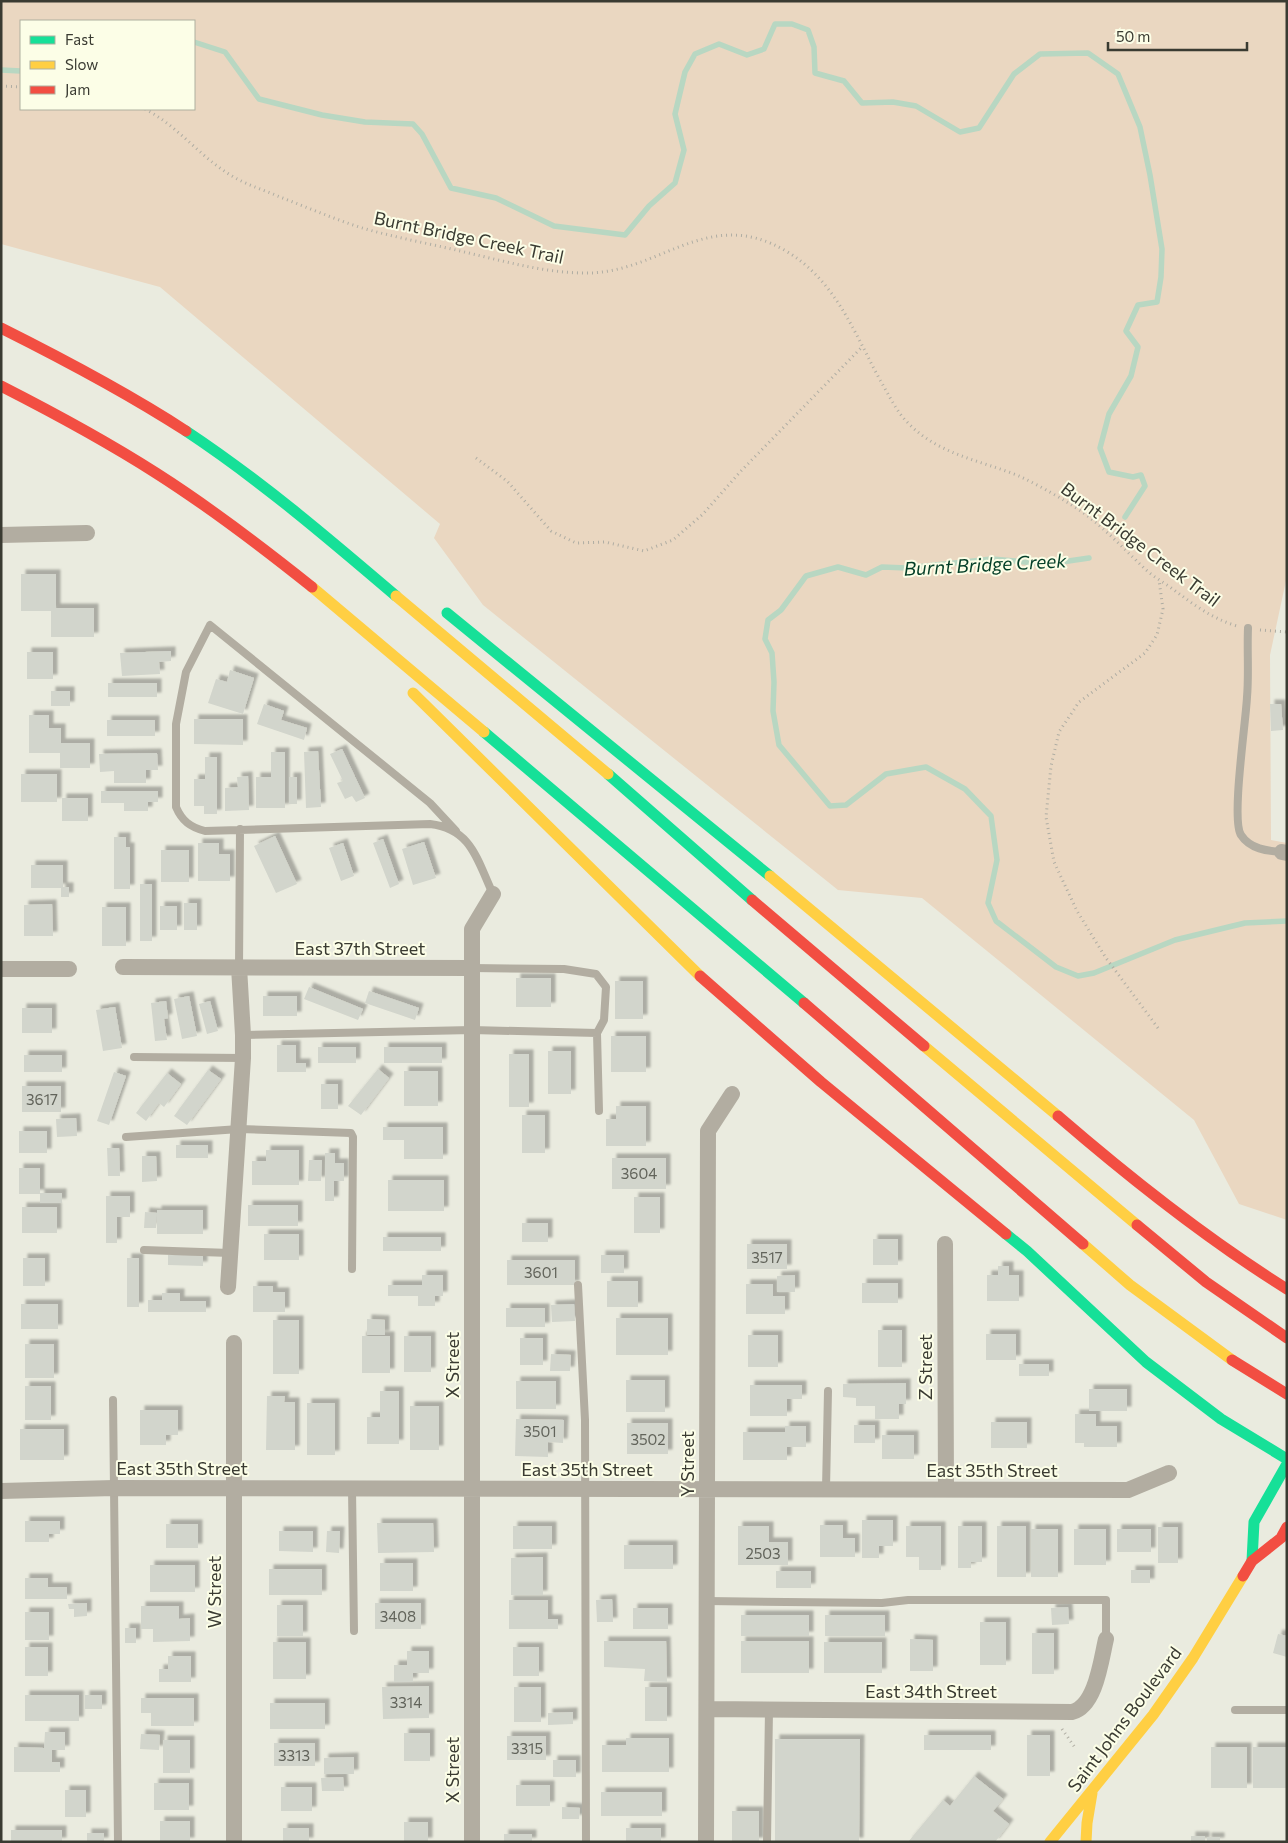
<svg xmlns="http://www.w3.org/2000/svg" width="1288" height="1843" viewBox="0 0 1288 1843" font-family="Commissioner,sans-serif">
  <defs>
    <filter id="shadow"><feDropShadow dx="4.5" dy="-4.5" stdDeviation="1" flood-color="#0004"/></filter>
  </defs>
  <rect width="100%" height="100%" fill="#eaebdf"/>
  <!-- green -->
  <path fill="#ead7c1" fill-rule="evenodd" d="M1,1H1287V576L1270,655L1271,840L1287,843V1220L1239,1204L1194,1120L922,898L838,890L483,605L434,538L440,524L160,287L1,244ZM21,21H194V109H21Z"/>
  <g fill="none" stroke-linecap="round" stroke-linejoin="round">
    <!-- stream -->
    <path stroke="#b8d7c2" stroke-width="5.5" d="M194,42L225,52L259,99L322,115L365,122L413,124L422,134L451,188L496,198L554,226L625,235L649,206L675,183L684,150L675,114L685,72L695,54L719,44L747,55L764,49L775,24H792L808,30L814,47L815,73L844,81L862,103L893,102L916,106L960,132L979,128L1014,74L1040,54L1088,53L1118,74L1140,127L1150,175L1162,249L1161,277L1157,302L1138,305L1126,331L1138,347L1131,376L1109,414L1100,448L1109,472L1133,477L1141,475L1145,486L1125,517
      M1,70L21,71
      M1089,558L1048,564L992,559L907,568L882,567L866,575L838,567L806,576L781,610L768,620L765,639L772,653L774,682L773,711L779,745L830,806L846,805L886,774L926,767L965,789L991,816L997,860L988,903L996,921L1056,967L1078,976L1094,973L1175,940L1245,923L1287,921"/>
  </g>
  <!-- building -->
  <path fill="#d2d5cc" filter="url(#shadow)" d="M21,574H56V608H94V637H51V611H21Z
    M171,651V661L159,662L160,674L122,676L120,653Z
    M27,652H53V679H27Z
    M230,670L254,678L243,714L208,703L216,679L227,682Z
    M108,683H157V697H108Z
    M51,691H70V706H51Z
    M264,704L284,711L281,720L307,728L304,740L257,724Z
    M1270,704H1281L1283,730L1271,731Z
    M29,715H49V728H61V743H90V768H60V753H29Z
    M194,719H243V745L194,744Z
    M107,720H155V736H107Z
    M342,749L365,798L356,802L352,796L345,799L337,783L343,781L330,754Z
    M318,751L321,807L306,808L304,752Z
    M271,752H285V808H256V777H271Z
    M157,753L158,770H146V783H114V771L100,772L99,754Z
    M205,757H217V814H204V806H194V779H205Z
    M21,774H57V802H21Z
    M248,776L249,810L225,811V788L238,787L237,777Z
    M289,777H297V804H289Z
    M101,791H158V802H148V811H124V803H101Z
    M62,798H88V821H62Z
    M275,836L297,884L276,893L254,846Z
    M114,837H126V847H130V889H114Z
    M383,839L399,884L390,888L373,843Z
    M424,842L436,878L413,885L402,849Z
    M198,843H219V854H230V881H198Z
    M343,843L354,876L341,881L329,848Z
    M161,850H189V882H161Z
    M31,865H63V887H69V897H61V888H31Z
    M140,884H152V941H140Z
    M184,903H197V930H184Z
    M52,904L53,936H24V905Z
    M160,906H177V930H160Z
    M102,907H126V946H102Z
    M516,978H551V1007H516Z
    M615,981H643V1019H615Z
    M309,987L363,1009L358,1020L304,999Z
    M369,991L419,1008L415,1020L365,1003Z
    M189,996L197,1036L182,1039L174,999Z
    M263,996H297V1016H263Z
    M166,1001L168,1018L164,1019L167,1040L155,1041L151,1003Z
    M210,1001L218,1031L207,1034L199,1004Z
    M115,1007L122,1048L103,1051L96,1010Z
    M22,1008H52V1033H22Z
    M611,1036H646V1072H611Z
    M277,1045H296V1063H306V1072H277Z
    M318,1047H356V1063H318Z
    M384,1047H442V1063H384Z
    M548,1051H571V1094H548Z
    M509,1054H529V1107H509Z
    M24,1055H62V1072H24Z
    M378,1069L389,1078L361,1115L348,1106Z
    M208,1070L221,1079L187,1125L174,1116Z
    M404,1071H438V1106H404Z
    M114,1072L126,1076L109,1125L97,1121Z
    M167,1073L181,1084L164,1107L159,1103L146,1121L136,1113Z
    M321,1084H338V1109H321Z
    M22,1086H61V1112H22Z
    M616,1106H646V1146H606V1119H616Z
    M522,1115H545V1153H522Z
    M76,1118L77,1136L57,1137L56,1119Z
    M383,1127H443V1159H404V1140H383Z
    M19,1131H47V1153H19Z
    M176,1145H208V1158H176Z
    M107,1148H119L120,1176H108Z
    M266,1150H299V1185H252V1161H266Z
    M325,1153H335V1163H344V1181H334V1201H325Z
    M142,1156H156L157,1181L142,1182Z
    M612,1158H666V1189H612Z
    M309,1160H322L321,1181H308Z
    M19,1168H40V1194H19Z
    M388,1180H444V1211H388Z
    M40,1193H62V1203H40Z
    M106,1196H130V1217H117V1243H106Z
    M634,1197H660V1233H634Z
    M248,1205H298V1226H248Z
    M22,1207H57V1233H22Z
    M157,1210H203V1234H157Z
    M145,1212L157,1213L156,1228H144Z
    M522,1223H548V1242H522Z
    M264,1234H299V1260H264Z
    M383,1237H441V1251H383Z
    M873,1239H898V1265H873Z
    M747,1244H787V1269H747Z
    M168,1255L203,1256V1266L168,1265Z
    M601,1255H624V1273H601Z
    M23,1258H45V1286H23Z
    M127,1258H139V1307H127Z
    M507,1260H575V1285H507Z
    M998,1266H1009V1275H1019V1301H987V1275H998Z
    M422,1275H443V1296H435V1306H418V1296H388V1285H422Z
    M795,1275V1292H777V1276Z
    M607,1281H638V1307H607Z
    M862,1283H898V1303H862Z
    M746,1284H773V1296H785V1314H746Z
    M253,1286H273V1292H285V1312H253Z
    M162,1293H180V1301H206V1312H148V1300H162Z
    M21,1304H58V1329H21Z
    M574,1304L575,1321L552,1322L551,1305Z
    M506,1308H545V1327H506Z
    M616,1318H668V1355H616Z
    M367,1319L385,1320V1335H367Z
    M273,1320H299V1374H273Z
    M878,1330H902V1367H878Z
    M986,1334H1016V1360H986Z
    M748,1335H778V1367H748Z
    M362,1336H390V1373H362Z
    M404,1336H431V1372H404Z
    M520,1338H543V1365H520Z
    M25,1344H54V1378H25Z
    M551,1354L571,1355L570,1371H550Z
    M1019,1364H1049V1376H1019Z
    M626,1380H665V1412H626Z
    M516,1381H556V1409H516Z
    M906,1383V1404H899V1419H875V1406H856V1398L843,1397V1384Z
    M750,1385H802V1399H787V1416H750Z
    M25,1386H51V1420H25Z
    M1089,1389H1127V1411H1089Z
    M380,1391H399V1444H367V1417H380Z
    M267,1396H285L284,1402H295V1450H266Z
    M307,1403H335V1455H307Z
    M410,1406H439V1450H410Z
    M140,1410H178V1435H166V1445H140Z
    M1075,1414H1096V1426H1117V1447H1084V1443H1075Z
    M516,1419L564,1420L563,1443L548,1442V1457L515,1456Z
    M991,1422H1027V1448H991Z
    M627,1423H668V1454H627Z
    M854,1425H875V1443H854Z
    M785,1426H806V1447H787V1460H743V1432H785Z
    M20,1429H64V1460H20Z
    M882,1435H914V1459H882Z
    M862,1520H893V1546H879V1558H862Z
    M25,1521H60V1534H49V1542H25Z
    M377,1523H433L434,1552L378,1553Z
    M166,1524H198V1548H166Z
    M820,1525H843V1538H855V1557H820Z
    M513,1526H552V1549H513Z
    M738,1526H769V1542H788V1565H738Z
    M906,1526H941V1570H919V1557H906Z
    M958,1526H982V1562H971V1568H958Z
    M997,1526H1026V1577H997Z
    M1158,1527H1178V1563H1158Z
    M1031,1529H1058V1577H1031Z
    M1074,1529H1106V1565H1074Z
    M1117,1529H1151V1552H1117Z
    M279,1531H313V1552L279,1551Z
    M327,1531H340L339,1553L326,1552Z
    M624,1545H673V1569H624Z
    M543,1557V1595H511V1558Z
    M380,1563H413V1591H380Z
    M150,1565H195V1592H150Z
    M269,1569H322V1595H269Z
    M1131,1570H1150V1583H1131Z
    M776,1571H811V1588H776Z
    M25,1578H48V1587H67V1599H25Z
    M612,1599L613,1622H597L596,1600Z
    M509,1600H548V1619H558V1629H509Z
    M87,1603V1616L74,1617V1609H69L68,1604Z
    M375,1603H421V1629H375Z
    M277,1605H303V1636H277Z
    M141,1606H179V1619L190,1618V1641L153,1642V1629H141Z
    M1068,1607L1069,1624L1052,1625L1051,1608Z
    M633,1608H668V1629H633Z
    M25,1612H49V1640H25Z
    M741,1615H809V1636H741Z
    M825,1615H885V1636H825Z
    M980,1622H1006V1665H980Z
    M125,1628H136V1643H125Z
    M1032,1633H1054V1674H1032Z
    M1278,1634L1287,1636V1657L1273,1653Z
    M910,1639L933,1640V1671H910Z
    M604,1641H666L667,1682L644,1681L645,1669L604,1667Z
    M741,1641H809V1673H741Z
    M273,1642H306V1679H273Z
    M824,1642H882V1673H824Z
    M25,1647H48V1676H25Z
    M513,1647H539V1676H513Z
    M407,1651H429V1673H413V1682H394V1665H407Z
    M168,1656H191V1682H159V1669H168Z
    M429,1686V1718L383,1719L382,1687Z
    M514,1687H541V1722H514Z
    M645,1687H667V1721H645Z
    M25,1695H79V1721H25Z
    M85,1695H102V1709H85Z
    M141,1698H194V1726H151V1713H141Z
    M270,1703H325V1729H270Z
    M573,1712V1724L548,1725V1713Z
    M45,1732H65V1750H52V1762H60V1772H14V1747L44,1748Z
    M404,1733H430V1761H404Z
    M141,1734L160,1735L159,1750L140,1749Z
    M924,1735H991V1750H924Z
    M1027,1735H1050V1776H1027Z
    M507,1736H546V1760H507Z
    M626,1738H669V1772H602V1745H626Z
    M775,1739H860L859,1842H775Z
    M163,1740H190V1773H163Z
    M274,1743H315V1766H274Z
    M1211,1747H1247V1788H1211Z
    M1253,1747H1287V1788H1253Z
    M354,1757V1774H324V1758Z
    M553,1760H576V1777H553Z
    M974,1776L1003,1799L993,1811L1009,1824L995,1842H908L943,1800L950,1806Z
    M343,1777L344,1791H322L321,1778Z
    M154,1783H189V1810H154Z
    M516,1785H550V1806H516Z
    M281,1787H312V1811H281Z
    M65,1790H86V1817H65Z
    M601,1792H662V1816H601Z
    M562,1807L580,1808L579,1819H562Z
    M732,1811H759V1842H732Z
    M160,1821H190V1842H160Z
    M404,1822H428V1842H404Z
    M283,1828H309V1842H283Z
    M626,1828H661V1842H626Z
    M11,1830H62V1842H11Z
    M87,1833H104V1842H87Z
    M504,1834H532V1842H504Z
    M1191,1836H1205V1842H1191Z
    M1207,1837H1220V1842H1207Z"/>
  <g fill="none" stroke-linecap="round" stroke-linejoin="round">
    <!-- path -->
    <path stroke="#afada3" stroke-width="3" stroke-dasharray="1 4" stroke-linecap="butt" d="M1,86L21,87
      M145,109C178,126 200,157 232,176C247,185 264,190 280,197C306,207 332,218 359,227C392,237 427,243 460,251C500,260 540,272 581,273C659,276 706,204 786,251C835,280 854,332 880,380C889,395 896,411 908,423C939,455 980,460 1019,476C1036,484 1054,494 1070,504C1098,521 1120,545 1144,568C1151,575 1161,581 1170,587C1192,603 1210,618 1237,626
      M476,458L507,481L551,531L576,543L605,542L644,551L673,540L703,514L741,471L862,347
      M1260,630L1287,632
      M1158,1028L1106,958L1077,911L1054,862L1046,817L1051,766L1059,732L1079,702L1145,653L1157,635L1163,609L1159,580
      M1062,1729L1076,1749"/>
    <!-- lane -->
    <path stroke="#b2ada1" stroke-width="8" d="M1248,628C1247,651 1249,675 1247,697C1246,721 1231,820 1241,835C1250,849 1267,851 1282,852
      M456,831L430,803L210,625L186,672L176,724V807C182,821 190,827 205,831L430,824C472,829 477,860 493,894
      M239,967L240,829
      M597,1033L599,1111
      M243,1035L472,1030L597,1033L604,1020L606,987L596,974L564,969L472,968
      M134,1057L243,1058
      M126,1137L239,1129L351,1133L353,1137L352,1269
      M144,1250L230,1253
      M578,1285L585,1420L586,1842
      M113,1400L118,1842
      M352,1489L354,1631
      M826,1489L828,1391
      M707,1601L882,1603L908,1600H1106V1639
      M1235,1710H1287
      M767,1842L769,1710"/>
    <!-- street -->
    <path stroke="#b2ada1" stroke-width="16" d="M1,535L87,533
      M1282,852L1287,853
      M123,967L472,968
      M1,969H69
      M945,1244L946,1489
      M228,1287L243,1058V1035L239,967
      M1,1491L114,1488L1128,1490L1169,1473
      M707,1709L1072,1712C1096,1706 1101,1660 1106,1639
      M234,1842V1343
      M472,1842V929L493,894
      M706,1842L708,1131L732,1094"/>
    <!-- fast -->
    <path stroke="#16e098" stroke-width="11" d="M186,431C260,480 328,538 396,596
      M447,613L770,876
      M484,732L804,1003
      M608,774L752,900
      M1006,1234L1027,1251L1146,1362L1221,1419L1287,1459
      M1252,1561L1254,1522L1287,1464"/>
    <!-- slow -->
    <path stroke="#ffcf43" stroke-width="11" d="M312,587L484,732
      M396,596L608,774
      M413,693L700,976
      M770,876L1058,1116
      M924,1046L1137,1225
      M1083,1244L1130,1285L1232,1360
      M1050,1842L1153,1715L1193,1658L1243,1576
      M1086,1842L1087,1823L1092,1793"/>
    <!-- jam -->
    <path stroke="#f24e42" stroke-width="11" d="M1,328C65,360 126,392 186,431
      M1,386C54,413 106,441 156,473C211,508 262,547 312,587
      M752,900L924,1046
      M700,976L821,1082L1006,1234
      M804,1003L1083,1244
      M1058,1116C1131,1179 1205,1238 1287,1289
      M1137,1225L1206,1282L1287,1338
      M1232,1360L1287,1394
      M1243,1576L1252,1561L1281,1538L1287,1527"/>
  </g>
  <g text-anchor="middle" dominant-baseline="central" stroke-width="4" stroke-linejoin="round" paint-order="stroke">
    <!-- number labels -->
    <g font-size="15" fill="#62645b">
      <text x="42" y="1099">3617</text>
      <text x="639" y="1173">3604</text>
      <text x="767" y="1257">3517</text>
      <text x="541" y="1272">3601</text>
      <text x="540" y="1431">3501</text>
      <text x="648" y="1439">3502</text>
      <text x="763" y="1553">2503</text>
      <text x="398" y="1616">3408</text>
      <text x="406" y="1702">3314</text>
      <text x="527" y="1748">3315</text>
      <text x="294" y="1755">3313</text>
    </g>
    <!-- street labels -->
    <g font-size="18" fill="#3a3b32" stroke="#fcfee7">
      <text transform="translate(469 237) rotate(12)">Burnt Bridge Creek Trail</text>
      <text transform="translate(1141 544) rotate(37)">Burnt Bridge Creek Trail</text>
      <text x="360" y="948">East 37th Street</text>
      <text transform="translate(452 1365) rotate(-90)">X Street</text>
      <text transform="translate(925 1367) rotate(-90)">Z Street</text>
      <text transform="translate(687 1464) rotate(-90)">Y Street</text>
      <text x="182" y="1468">East 35th Street</text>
      <text x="587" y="1469">East 35th Street</text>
      <text x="992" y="1470">East 35th Street</text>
      <text transform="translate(214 1592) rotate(-90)">W Street</text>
      <text x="931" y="1691">East 34th Street</text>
      <text transform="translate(1124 1719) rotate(-53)">Saint Johns Boulevard</text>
      <text transform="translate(452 1770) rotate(-90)">X Street</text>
    </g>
    <!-- water labels -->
    <g font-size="19" font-style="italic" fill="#033e27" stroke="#fcfee7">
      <text transform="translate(985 564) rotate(-3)">Burnt Bridge Creek</text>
    </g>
  </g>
  <!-- border -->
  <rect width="1288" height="1843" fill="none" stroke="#3a3b32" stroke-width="5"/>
  <!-- legend -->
  <rect x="20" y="20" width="175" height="90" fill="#fcfee7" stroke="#aeb09f"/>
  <rect x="30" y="36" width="25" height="8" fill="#16e098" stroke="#aeb09f"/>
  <text x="65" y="45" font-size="15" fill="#3a3b32">Fast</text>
  <rect x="30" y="61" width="25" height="8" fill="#ffcf43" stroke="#aeb09f"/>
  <text x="65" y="70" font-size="15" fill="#3a3b32">Slow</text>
  <rect x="30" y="86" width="25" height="8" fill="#f24e42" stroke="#aeb09f"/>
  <text x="65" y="95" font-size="15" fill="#3a3b32">Jam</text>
  <!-- scale -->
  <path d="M1108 42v8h139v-8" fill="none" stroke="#3a3b32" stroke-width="2.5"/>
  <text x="1116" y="42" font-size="15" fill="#3a3b32" stroke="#fcfee7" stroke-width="4" paint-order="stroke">50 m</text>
</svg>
